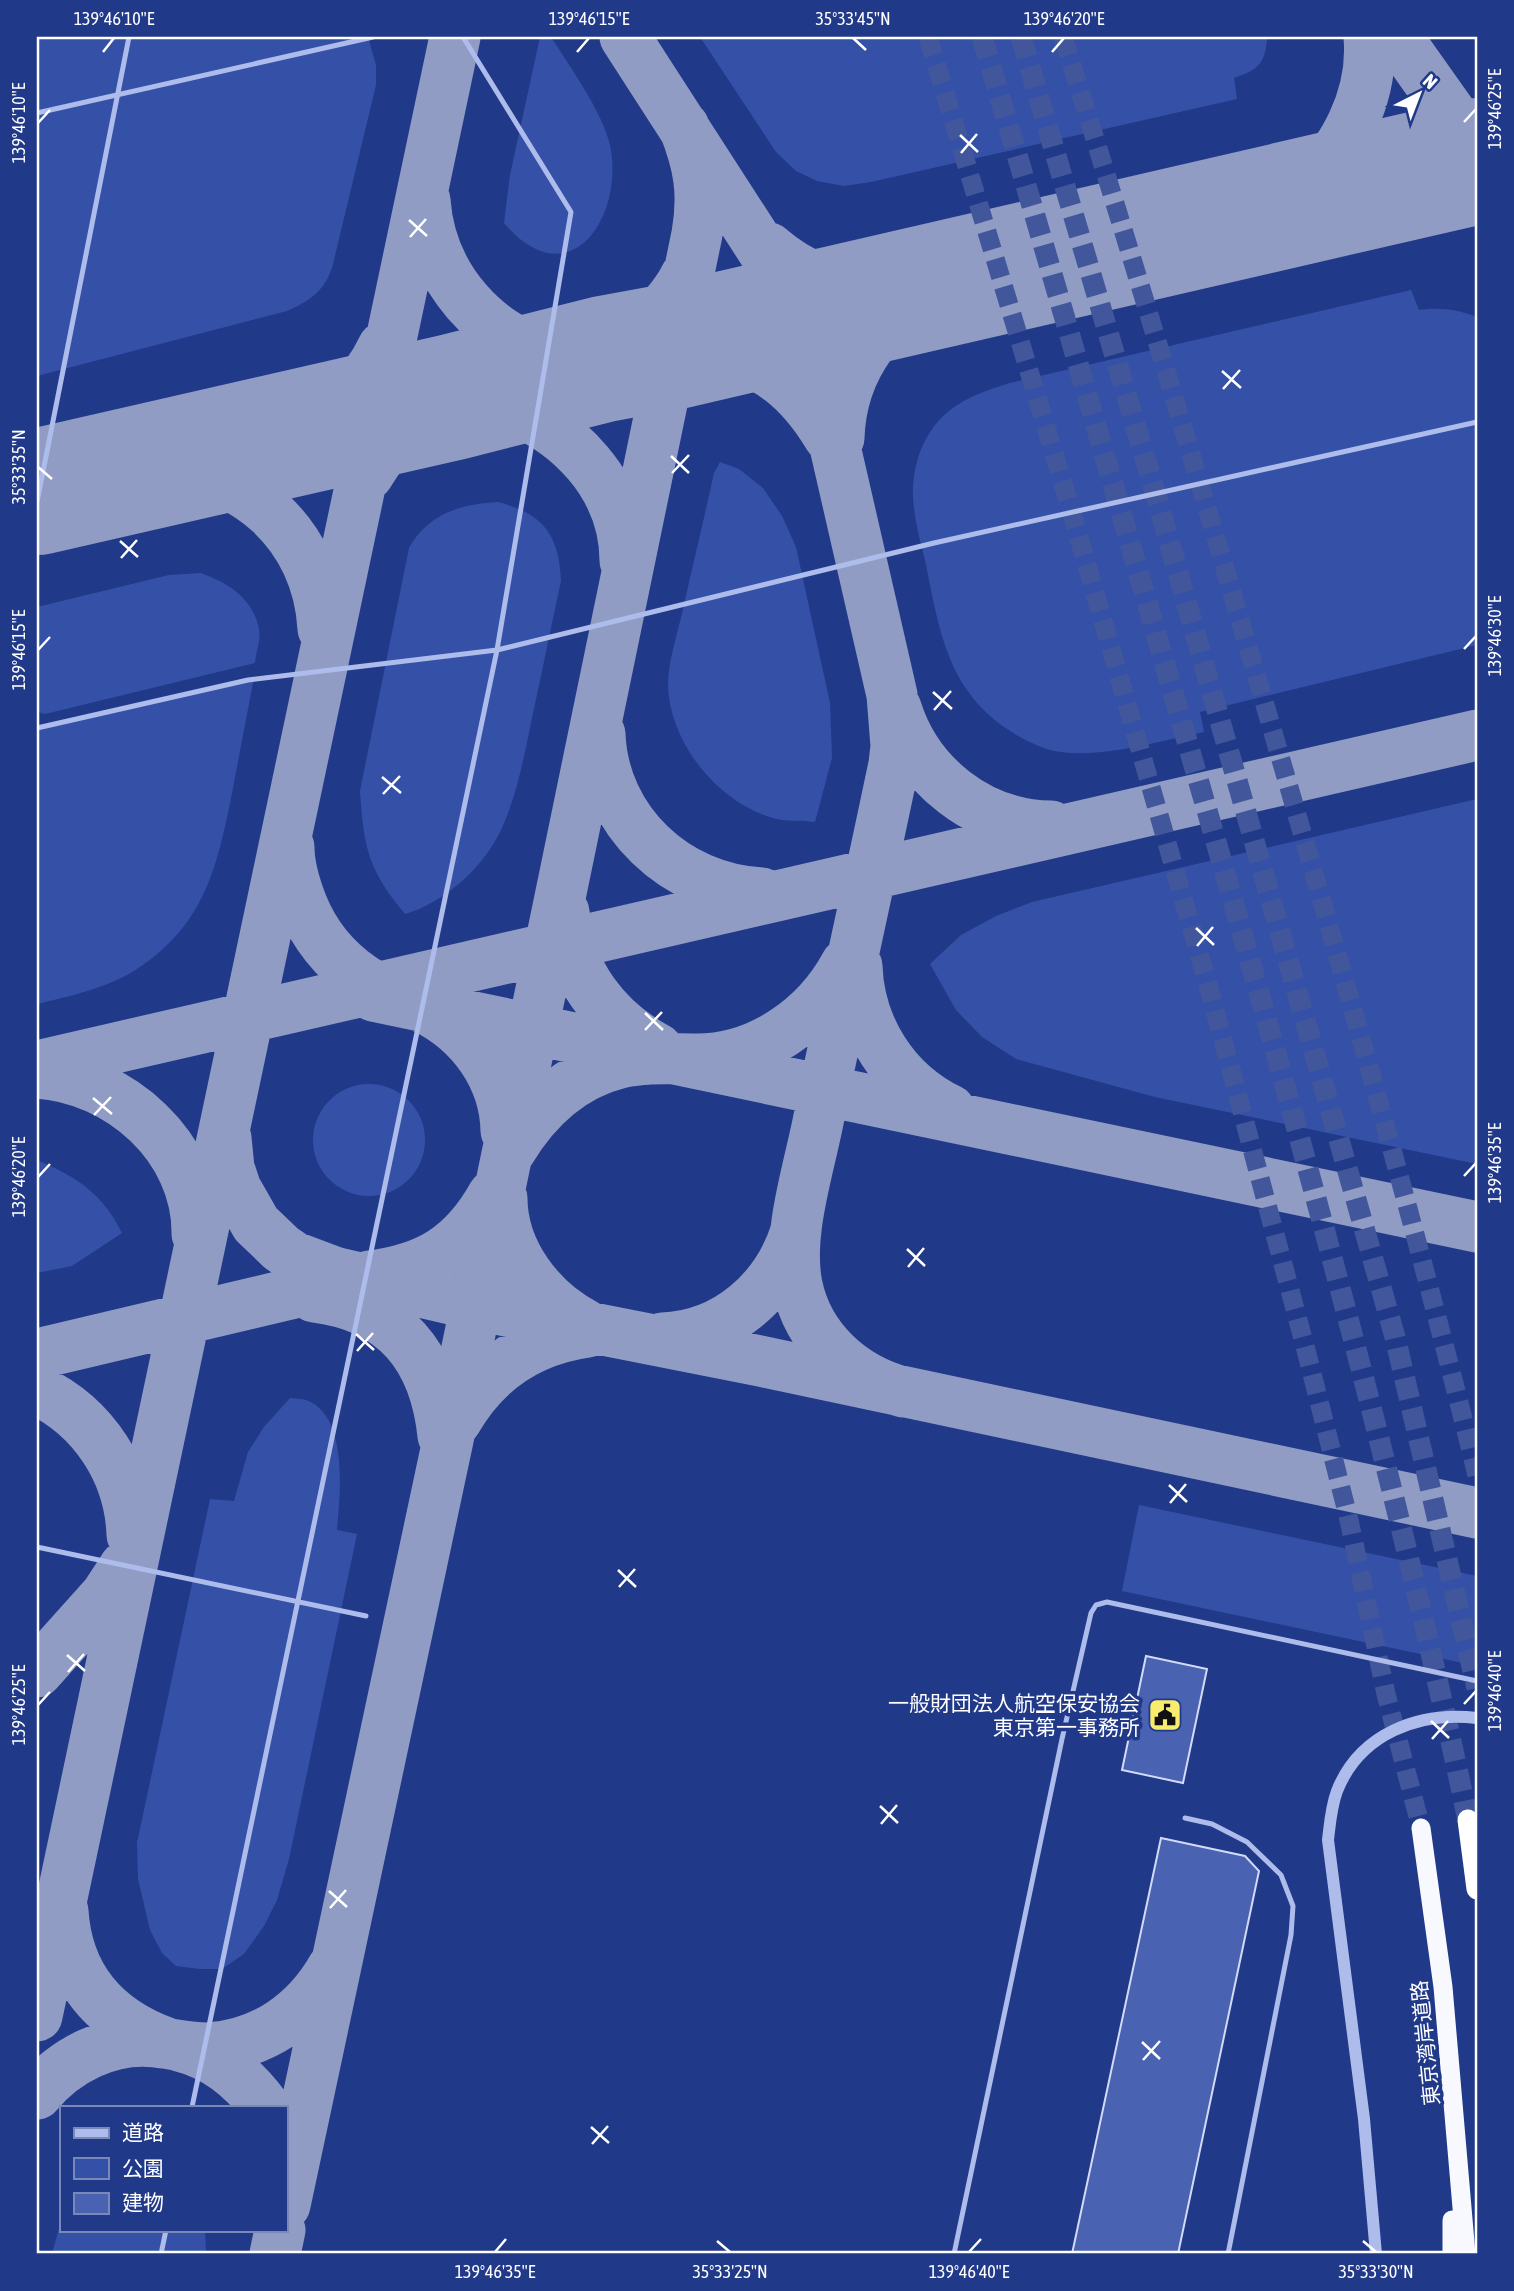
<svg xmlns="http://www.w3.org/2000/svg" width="1514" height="2291" viewBox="0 0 1514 2291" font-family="'Asap Condensed','Noto Sans JP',sans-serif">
  <rect width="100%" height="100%" fill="#213989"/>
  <!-- green -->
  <path fill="#3551a7" d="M37,37H368L376,65V85L333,264C326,290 310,301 287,311L37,376Z
    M540,37H551C570,67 602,111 610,145C625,217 569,300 504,223L510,175Z
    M700,37H1266L1267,39C1265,65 1257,70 1234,78L1237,99L871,182L844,186L817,181L796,171L776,152Z
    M1411,290L1419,310C1440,307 1457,309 1477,317V645L1200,712L1204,732C1158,741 1092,762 1047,749C1017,739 985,717 967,690C941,653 934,603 925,560C920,540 914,518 913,497C912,482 916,459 923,445C941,406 972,395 1010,383Z
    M720,462L739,469L763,488L782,516L796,547L830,703L832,758L815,822C802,820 786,822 773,818C717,802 668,741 668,682C669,658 678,632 683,609C693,564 704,519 714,473Z
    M498,502C543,514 559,534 561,581C551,627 542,672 532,718C524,757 516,801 498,836C479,871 443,903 405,914C368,869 364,849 360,791L409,548C428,514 460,504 498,502Z
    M201,573C228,583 253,598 259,629C261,639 256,652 255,663L45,714L37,712V607L169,575Z
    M254,678C247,714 240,751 233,788C218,864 206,924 137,969C108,988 70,996 37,1004V727Z
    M1477,799V1164L1155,1097L1016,1059L982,1037L956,1010L930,964L961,935L996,916L1032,902Z
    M313 1140a56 56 0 1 1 112 0a56 56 0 1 1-112 0Z
    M37,1160C77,1177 102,1193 122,1233L72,1266L37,1273Z
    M290,1398C295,1398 301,1399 306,1400C349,1415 340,1495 337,1530L357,1534L289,1859L277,1900L264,1926L244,1954L222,1969H200L176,1966L162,1953L150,1930L138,1879L137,1843L210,1499L234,1501L248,1452L264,1427Z
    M1139,1505L1477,1576V1666L1122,1591Z
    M61,2221V2230H205L206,2254H52Z"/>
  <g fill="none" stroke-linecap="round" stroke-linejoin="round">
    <!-- taxiway -->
    <path stroke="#909cc4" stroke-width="51" d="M625,37L805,316L892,695L896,746L894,764C869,884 842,1003 818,1122C808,1172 787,1234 797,1285C808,1339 851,1378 903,1392
      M1397,37L1477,150
      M425,200C430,276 486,342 561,356C573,359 592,363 604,359C628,352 675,299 685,277
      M1258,211C1271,206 1285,201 1297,192C1344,157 1374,95 1369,37
      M769,248C808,282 854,295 905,293
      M675,346C687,344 700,347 712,350C767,361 801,390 829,437
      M701,362L724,343L766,324
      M292,433C332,414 364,388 383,347
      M839,438C841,367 885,311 948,283
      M148,467C243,467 318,533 323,629
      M368,475C384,448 420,404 453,397C468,394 486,400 500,405C568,427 625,486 625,561
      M896,708C917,776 979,825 1051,826
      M600,734C603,821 676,889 762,893
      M289,847C289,867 295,886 302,904C314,934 335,960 361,978C381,992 403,998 424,1008C471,1031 505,1077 506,1131
      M564,912C568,972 606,1021 658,1049
      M857,966C859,1027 894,1083 950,1110
      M373,996L1477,1227
      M37,1066L1477,735
      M37,1073C119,1078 198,1147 197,1234
      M226,1138L229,1168L236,1189L256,1224L281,1248L294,1257L334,1272L476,1305L760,1361L1477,1513
      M510,1151C536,1108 571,1075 620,1063C646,1057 670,1059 695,1059C759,1060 817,1018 846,964
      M502,1198C502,1252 540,1301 586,1325
      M369,1276C428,1269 464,1247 493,1195
      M314,1297C395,1307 435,1357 443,1436
      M662,1338C726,1336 777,1291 796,1231
      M37,1354L358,1278
      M37,1390C94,1417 130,1473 132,1535
      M456,1421C485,1370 529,1340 588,1332
      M37,1672L106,1595L125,1566
      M63,1911C67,1977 105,2021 167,2043
      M37,2016L455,37
      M179,2046C216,2055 243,2077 265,2107
      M37,2094C65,2060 110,2037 155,2042C173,2044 190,2048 208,2048C263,2045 307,2013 333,1967
      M285,2205L448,1440L697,234C704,193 699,165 684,127
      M275,2254L280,2230"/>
    <!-- runway -->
    <path stroke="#909cc4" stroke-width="126" d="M37,492L453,397L604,359L675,346L1477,161"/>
  </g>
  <!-- building -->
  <path fill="#4a62b2" stroke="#d1dbf8" stroke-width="2" d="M1146,1656L1207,1669L1183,1783L1122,1770Z
    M1161,1838L1245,1856L1259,1871L1178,2254H1072Z"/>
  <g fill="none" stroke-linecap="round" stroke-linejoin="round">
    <!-- trunk-tunnel -->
    <path stroke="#42579b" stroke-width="19" stroke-dasharray="19 10" stroke-linecap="butt" d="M928,37L1071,510L1210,992L1306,1350L1349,1520L1386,1694L1421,1828
      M1063,37C1144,293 1220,550 1295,808C1359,1029 1422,1251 1477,1475"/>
    <!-- motorway-tunnel -->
    <path stroke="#42579b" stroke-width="21" stroke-dasharray="21 10" stroke-linecap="butt" d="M982,37C1052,271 1119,506 1187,741C1290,1098 1391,1456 1468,1820
      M1021,37L1155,492L1395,1337L1477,1688"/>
    <!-- service -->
    <path stroke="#adbceb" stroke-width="5" d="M37,113L373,37
      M37,502L129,37
      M37,728L248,680L497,650L934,543L1477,422
      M37,1547L366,1616
      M1185,1818L1212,1824L1247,1842L1281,1875L1293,1906L1291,1935L1228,2254
      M192,2107L497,650L571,212L463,37
      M161,2254L166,2230
      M954,2254L1062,1739L1091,1613L1096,1605L1107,1602L1477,1681"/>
    <!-- tertiary -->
    <path stroke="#adbceb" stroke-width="12" d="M1376,2254L1364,2119L1328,1840C1330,1823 1331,1807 1337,1791C1360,1733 1420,1711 1477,1718"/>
    <!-- trunk -->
    <path stroke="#f8f9fe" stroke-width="19" d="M1421,1828L1443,1987L1466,2254
      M1452,2254V2220"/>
    <!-- motorway -->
    <path stroke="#fff" stroke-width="21" d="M1468,1820L1477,1889"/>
  </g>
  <!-- ticks -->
  <path fill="none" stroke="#fff" stroke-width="2.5" d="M853,38L866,50M103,52L114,38M577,52L589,38M1052,52L1064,38M1464,122L1476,109M38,123L50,110M960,135L978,152M961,153L977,134M409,220L427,236M410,237L426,219M1222,371L1241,388M1223,389L1240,370M671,456L689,473M38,467L52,479M672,473L689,455M120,541L138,557M121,558L137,540M1464,649L1476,636M38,650L50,637M933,692L952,709M934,710L951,691M382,777L401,793M383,794L400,776M1196,928L1214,945M1197,946L1213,927M645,1013L663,1030M645,1030L662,1012M93,1098L112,1114M94,1115L111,1097M1464,1176L1476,1163M38,1177L50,1164M907,1249L925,1266M908,1267L924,1248M356,1334L374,1350M357,1351L373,1333M1169,1485L1187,1502M1170,1503L1186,1484M618,1570L636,1587M619,1587L635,1569M67,1655L85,1671M68,1672L84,1654M1464,1704L1476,1691M38,1705L50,1692M1431,1721L1449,1738M1432,1739L1448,1721M880,1806L898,1823M881,1824L897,1805M329,1891L347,1907M330,1908L346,1890M1142,2042L1160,2059M1143,2060L1160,2041M591,2127L609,2143M592,2144L608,2126M717,2241L730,2252M1363,2241L1376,2252M495,2252L506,2239M969,2252L981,2239"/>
  <!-- icons -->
  <defs>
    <symbol id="civic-square" viewBox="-11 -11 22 22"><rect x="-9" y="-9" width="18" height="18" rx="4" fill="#f7ec6e" stroke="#213989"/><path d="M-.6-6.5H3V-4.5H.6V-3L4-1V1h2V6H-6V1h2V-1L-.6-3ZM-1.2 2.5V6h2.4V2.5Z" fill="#111"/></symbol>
  </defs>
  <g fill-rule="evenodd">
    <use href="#civic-square" x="1146" y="1696" width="38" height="38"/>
  </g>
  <g text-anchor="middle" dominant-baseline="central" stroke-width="7" stroke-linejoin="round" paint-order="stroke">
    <!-- poi labels -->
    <g font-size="21" fill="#fff" stroke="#213989" text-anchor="end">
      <text x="1140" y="1703">一般財団法人航空保安協会<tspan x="1140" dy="24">東京第一事務所</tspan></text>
    </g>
    <!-- street labels -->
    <g font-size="21" fill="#fff" stroke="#213989">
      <text transform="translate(1425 2043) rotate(-96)">東京湾岸道路</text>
    </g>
  </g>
  <!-- border -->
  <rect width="1514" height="2291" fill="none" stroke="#213989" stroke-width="77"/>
  <!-- legend -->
  <rect x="60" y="2106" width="228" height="126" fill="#213989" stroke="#7a88b8" stroke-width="2"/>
  <rect x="74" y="2128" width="35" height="10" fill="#adbceb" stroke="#7a88b8" stroke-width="2"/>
  <text x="122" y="2140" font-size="21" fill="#ffffff">道路</text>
  <rect x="74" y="2158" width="35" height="21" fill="#3551a7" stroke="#7a88b8" stroke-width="2"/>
  <text x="122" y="2176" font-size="21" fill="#ffffff">公園</text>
  <rect x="74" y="2193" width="35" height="21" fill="#4a62b2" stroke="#7a88b8" stroke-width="2"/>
  <text x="122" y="2210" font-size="21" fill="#ffffff">建物</text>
  <!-- north arrow -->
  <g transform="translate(1419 94) rotate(42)" stroke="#213989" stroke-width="5" paint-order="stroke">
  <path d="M0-5L12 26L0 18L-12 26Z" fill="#ffffff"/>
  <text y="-10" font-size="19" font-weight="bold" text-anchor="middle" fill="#ffffff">N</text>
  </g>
  <rect x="38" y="38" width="1438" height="2214" fill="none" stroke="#fff" stroke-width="2.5"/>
  <g font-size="18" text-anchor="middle" fill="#fff">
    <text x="114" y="25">139°46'10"E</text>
    <text x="589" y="25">139°46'15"E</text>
    <text x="853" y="25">35°33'45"N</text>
    <text x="1064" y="25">139°46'20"E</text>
    <text transform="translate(1495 109) rotate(-90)" y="6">139°46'25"E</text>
    <text transform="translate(19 123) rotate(-90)" y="6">139°46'10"E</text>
    <text transform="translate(19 467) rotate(-90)" y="6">35°33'35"N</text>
    <text transform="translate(1495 636) rotate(-90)" y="6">139°46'30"E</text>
    <text transform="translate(19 650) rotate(-90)" y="6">139°46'15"E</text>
    <text transform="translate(1495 1163) rotate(-90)" y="6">139°46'35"E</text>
    <text transform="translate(19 1177) rotate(-90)" y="6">139°46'20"E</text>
    <text transform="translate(1495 1691) rotate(-90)" y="6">139°46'40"E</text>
    <text transform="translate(19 1705) rotate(-90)" y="6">139°46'25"E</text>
    <text x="495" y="2278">139°46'35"E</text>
    <text x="730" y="2278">35°33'25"N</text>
    <text x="969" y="2278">139°46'40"E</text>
    <text x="1376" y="2278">35°33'30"N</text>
  </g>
</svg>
